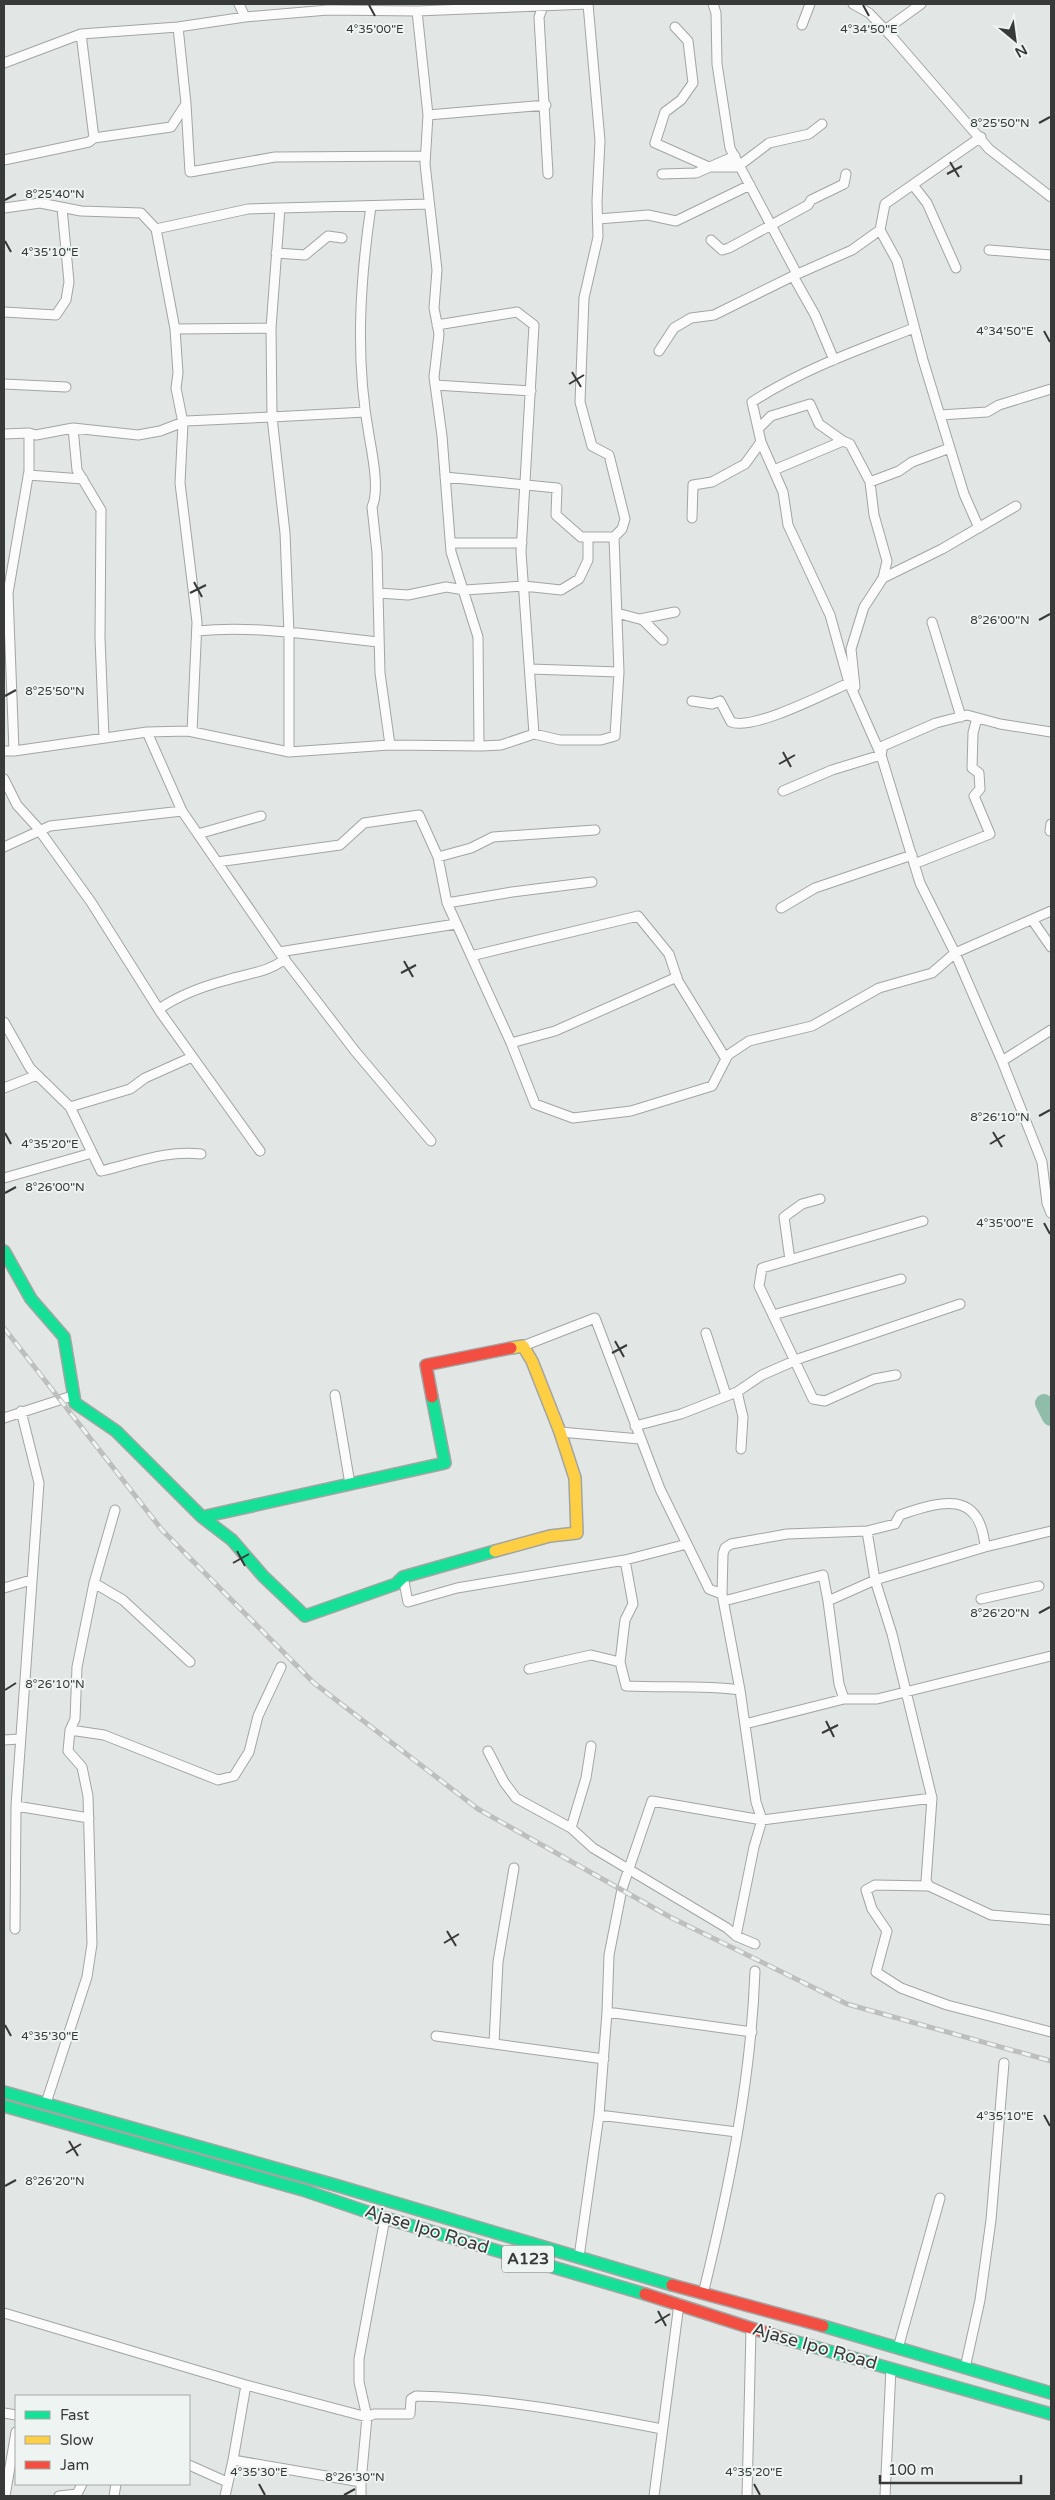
<svg xmlns="http://www.w3.org/2000/svg" width="1055" height="2500" viewBox="0 0 1055 2500" font-family="'Varela Round',sans-serif">
  <rect width="100%" height="100%" fill="#e2e6e4"/>
  <g fill="none" stroke-linecap="round" stroke-linejoin="round">
    <!-- river -->
    <path stroke="#8fbda9" stroke-width="18" d="M1044,1403L1051,1417"/>
    <defs>
      <path id="street" d="M239,4L245,17
        M544,4L539,17L548,174
        M713,4L716,13L717,64L730,148L797,274
        M853,4L869,13L893,38L989,149L1051,197
        M417,11L428,115L425,164L437,270L434,308L439,334L434,377L442,436L451,552L478,637L479,746
        M802,25L810,4
        M675,27L688,41L693,83L681,100L665,112L655,143L709,167H741
        M885,30L921,4
        M4,63L81,34L178,27L245,17L328,10L417,11L588,4
        M186,104L190,172L275,157L425,156
        M428,115L546,105
        M94,138L171,127L186,104L178,27
        M4,160L89,142L94,138L81,34
        M740,165L769,143L809,134L822,124
        M662,174L696,173L735,156
        M913,185L927,203L956,268
        M371,206C360,281 355,359 369,435C372,453 380,490 372,507L377,553L380,673L390,745
        M4,208L40,203L81,211L141,213L156,229L175,329L178,373L176,388L183,423L180,483L197,622L192,732
        M280,208L429,204
        M598,219L648,215L676,221L750,185
        M880,230L897,261L923,360L964,494L979,528
        M711,240L722,250L729,248L808,205L811,200L844,184L846,174
        M989,250L1051,255
        M276,253L305,255L328,236L342,238
        M4,312L56,315L66,300L69,282L62,208
        M437,325L517,312L534,325L521,552L534,734
        M175,329L271,328
        M659,351L674,328L691,318L714,315L793,276
        M834,360L815,315L793,276L852,250L880,230L885,204L981,137
        M4,384L66,387
        M435,385L531,391
        M940,415L987,412L999,405L1051,389
        M73,428L77,470L101,510L100,638L104,738
        M758,429L771,416L810,404L819,424L843,441
        M4,434L29,433L36,435L73,428L138,435L160,431L186,421L272,417L271,328L280,208L248,209L156,229
        M774,470L843,441L850,444L870,482L874,515L887,561L883,578
        M28,475L83,479
        M445,477L557,488L556,515L581,537H614L622,529L625,519L609,455L592,446L580,402L584,298L598,237L597,201L600,141L588,4
        M870,482L899,471L912,462L950,448
        M692,518L693,485L712,482L745,464L761,442
        M451,543H522
        M378,593L408,595L446,587L465,590L524,586L561,590L579,579L588,560V537
        M617,613L643,620L663,640
        M640,619L675,612
        M932,622L961,717
        M197,631C257,625 319,636 379,642
        M530,669L619,672
        M849,683L830,615L788,525L783,492L761,442L752,402C803,369 858,350 914,328
        M855,687L851,649L864,607L883,578L942,549L1016,506
        M692,701L712,704L720,701L731,722C753,731 826,693 849,683L881,755L920,883L955,953L1002,1061
        M147,732L182,811L279,952L355,1051L431,1141
        M4,751H14L147,732L188,731L289,752L390,745L482,746L501,745L534,734L560,740H601L615,736L619,672L614,537
        M14,751L8,593L29,471V433
        M289,752V633L285,533L272,417L365,412
        M4,779L17,805L37,827L91,902L161,1013L260,1151
        M783,791L832,770L881,755L883,746L936,723L967,715L1000,724L1051,732
        M1050,831L1051,824
        M198,834L261,816
        M4,847L50,826L182,811
        M438,857L471,848L493,837L595,830
        M217,862L340,845L364,823L419,815L438,857L447,903L511,1043L535,1104L573,1118L631,1111L712,1086L728,1055L749,1041L812,1026L879,988L932,973L955,953L1051,911
        M914,864L990,834L974,796L980,789L979,773L972,768L973,733L977,718
        M447,903L512,892L592,882
        M781,908L815,888L912,855
        M1033,921L1051,947
        M279,952L456,924
        M471,956L638,916L669,954L678,981L726,1059
        M159,1009C178,996 204,986 227,980C248,973 267,973 285,959
        M4,1022L30,1068L70,1107L101,1171C136,1163 165,1150 201,1154
        M1051,1030L1002,1061L1042,1162L1047,1203L1051,1213
        M511,1043L555,1031L677,977
        M4,1088L37,1075
        M70,1107L130,1089L145,1078L192,1057
        M4,1178L92,1153
        M790,1260L784,1217L802,1204L820,1199
        M773,1315L901,1279
        M706,1333L726,1395
        M523,1346L595,1318L660,1489L709,1589L722,1594L740,1690L756,1802L762,1820L754,1847L736,1936L727,1928L593,1848L571,1828L586,1778L591,1746
        M896,1375L874,1379L825,1401L813,1399L759,1286L762,1268L923,1221
        M737,1392L743,1417L741,1449
        M335,1395L350,1484
        M21,1411L39,1483L16,1806L89,1818
        M4,1418L72,1396
        M635,1426L681,1414L737,1392L762,1375L801,1358L960,1304
        M560,1432L640,1439
        M867,1531L875,1580L892,1634L932,1798L926,1881L929,1886L991,1915L1051,1920
        M403,1577L408,1602L457,1588L625,1560L687,1544
        M94,1583L123,1600L190,1662
        M4,1588L31,1580
        M722,1594L723,1554L725,1548L731,1544L787,1534L867,1531L895,1524L900,1515C941,1501 980,1489 985,1547
        M981,1599L1039,1586
        M724,1601L823,1575L828,1601
        M620,1662L625,1620L633,1604L625,1560
        M529,1669L591,1655L620,1662L626,1686C664,1688 703,1685 740,1690
        M844,1699L839,1684L828,1601L875,1580L985,1547L1051,1531
        M745,1724L844,1699H877L1051,1656
        M70,1730L104,1735L218,1780L234,1776L249,1752L258,1716L281,1667
        M4,1740L19,1739
        M488,1751L504,1782L516,1798L571,1828
        M929,1886L875,1885L866,1890L872,1909L887,1931L876,1972L901,1988L947,2005L1051,2032
        M15,1929L16,1806
        M736,1936L755,1944
        M607,2012L752,2032
        M436,2036L604,2059
        M494,2044L498,1962L514,1868
        M46,2103L87,1977L92,1944L88,1796L82,1767L68,1751L70,1730L75,1719L77,1667L94,1583L115,1510
        M599,2115L737,2132
        M579,2257L599,2115L607,2012L609,1955L622,1889L652,1801L762,1820L932,1798
        M703,2294C729,2188 751,2081 755,1971
        M4,2313L246,2385L233,2460L225,2496
        M898,2348L940,2198
        M965,2368L980,2300L991,2220L1004,2063
        M246,2385L367,2417L374,2414H410L411,2399L416,2396C500,2398 580,2413 662,2429
        M4,2413L16,2415
        M233,2460L361,2482
        M189,2465L227,2482
        M5,2496L16,2432
        M59,2496L77,2494L82,2484
        M114,2496L116,2484
        M361,2496V2482L367,2417L359,2382V2359L385,2218
        M654,2496L679,2304
        M747,2496L751,2329
        M885,2496L891,2368"/>
      <path id="fast" d="M4,1251L31,1299L64,1337L75,1403L116,1431L202,1517L445,1463L432,1397
        M202,1517L232,1540L263,1576L305,1616L396,1584L403,1577L495,1551
        M4,2092L335,2185L672,2285
        M4,2106L303,2190L385,2218L645,2294
        M823,2326L1051,2393
        M779,2337L1051,2414"/>
      <path id="slow" d="M495,1551L550,1536L577,1533L575,1478L560,1432L532,1361L523,1346L511,1348"/>
      <path id="jam" d="M432,1397L426,1365L511,1348
        M672,2285L823,2326
        M645,2294L779,2337"/>
    </defs>
    <!-- street casing -->
    <use href="#street" stroke="#a2a5a3" stroke-width="11"/>
    <!-- fast casing -->
    <use href="#fast" stroke="#a2a5a3" stroke-width="14"/>
    <!-- slow casing -->
    <use href="#slow" stroke="#a2a5a3" stroke-width="14"/>
    <!-- jam casing -->
    <use href="#jam" stroke="#a2a5a3" stroke-width="14"/>
    <!-- street -->
    <use href="#street" stroke="#fbfbfb" stroke-width="9"/>
    <!-- fast -->
    <use href="#fast" stroke="#16e098" stroke-width="11"/>
    <!-- slow -->
    <use href="#slow" stroke="#ffcf43" stroke-width="11"/>
    <!-- jam -->
    <use href="#jam" stroke="#f24e42" stroke-width="11"/>
    <defs>
      <path id="rail" d="M4,1328L162,1530L314,1683L478,1809L670,1917L847,2004L1051,2061"/>
    </defs>
    <!-- rail casing -->
    <use href="#rail" stroke="#bdbfbe" stroke-width="5"/>
    <!-- rail -->
    <use href="#rail" stroke="#eef4f1" stroke-width="3" stroke-dasharray="9" stroke-linecap="butt"/>
  </g>
  <!-- ticks -->
  <path fill="none" stroke="#383a39" stroke-width="2" d="M369,5L375,16M863,5L869,16M1039,123L1050,117M950,162L959,177M947,174L962,166M5,200L16,194M5,241L11,252M1044,331L1050,342M572,372L581,387M569,384L584,375M194,582L202,597M190,593L206,585M1039,620L1050,614M5,696L16,690M783,752L791,767M779,764L795,755M404,961L413,977M401,973L416,965M1039,1116L1050,1110M993,1132L1002,1147M5,1133L11,1144M990,1144L1005,1135M5,1193L16,1187M1044,1223L1050,1234M615,1341L624,1357M612,1353L627,1345M237,1551L245,1566M233,1563L249,1554M1039,1613L1050,1607M5,1690L16,1683M826,1721L834,1737M822,1733L838,1725M447,1931L456,1946M444,1943L459,1934M5,2025L11,2036M1044,2115L1050,2126M69,2141L78,2156M66,2153L81,2144M5,2186L16,2180M658,2311L666,2326M655,2323L670,2314M259,2484L265,2495M754,2484L760,2495M344,2495L355,2489"/>
  <g text-anchor="middle" dominant-baseline="central" stroke-width="4" stroke-linejoin="round" paint-order="stroke">
    <!-- shield labels -->
    <rect fill="#eef4f1" stroke="#6f7270" stroke-width="1" x="502" y="2245.5" width="52" height="27" rx="4"/>
    <g font-size="16" font-weight="bold" fill="#383a39">
      <text x="528" y="2259">A123</text>
    </g>
    <!-- street labels -->
    <g font-size="18" fill="#383a39" stroke="#eef4f1">
      <text transform="translate(427 2229) rotate(17)">Ajase Ipo Road</text>
      <text transform="translate(815 2346) rotate(16)">Ajase Ipo Road</text>
    </g>
  </g>
  <g font-size="12" text-anchor="middle" fill="#383a39" stroke="#eef4f1" stroke-width="4" stroke-linejoin="round" paint-order="stroke">
    <text x="375" y="33">4°35'00"E</text>
    <text x="869" y="33">4°34'50"E</text>
    <text x="1000" y="127">8°25'50"N</text>
    <text x="55" y="198">8°25'40"N</text>
    <text x="50" y="256">4°35'10"E</text>
    <text x="1005" y="335">4°34'50"E</text>
    <text x="1000" y="624">8°26'00"N</text>
    <text x="55" y="695">8°25'50"N</text>
    <text x="1000" y="1121">8°26'10"N</text>
    <text x="50" y="1148">4°35'20"E</text>
    <text x="55" y="1191">8°26'00"N</text>
    <text x="1005" y="1227">4°35'00"E</text>
    <text x="1000" y="1617">8°26'20"N</text>
    <text x="55" y="1688">8°26'10"N</text>
    <text x="50" y="2040">4°35'30"E</text>
    <text x="1005" y="2120">4°35'10"E</text>
    <text x="55" y="2185">8°26'20"N</text>
    <text x="259" y="2476">4°35'30"E</text>
    <text x="754" y="2476">4°35'20"E</text>
    <text x="355" y="2481">8°26'30"N</text>
  </g>
  <!-- border -->
  <rect width="1055" height="2500" fill="none" stroke="#383a39" stroke-width="10"/>
  <!-- legend -->
  <rect x="15" y="2395" width="175" height="90" fill="#eef4f1" stroke="#a5aaa7"/>
  <rect x="25" y="2411" width="25" height="8" fill="#16e098" stroke="#a5aaa7"/>
  <text x="60" y="2420" font-size="15" fill="#383a39">Fast</text>
  <rect x="25" y="2436" width="25" height="8" fill="#ffcf43" stroke="#a5aaa7"/>
  <text x="60" y="2445" font-size="15" fill="#383a39">Slow</text>
  <rect x="25" y="2461" width="25" height="8" fill="#f24e42" stroke="#a5aaa7"/>
  <text x="60" y="2470" font-size="15" fill="#383a39">Jam</text>
  <!-- north arrow -->
  <g transform="translate(1015 40) rotate(151)" stroke="#eef4f1" stroke-width="4" paint-order="stroke">
  <path d="M0-4L9 19L0 12L-9 19Z" fill="#383a39"/>
  <text y="-8" font-size="14" font-weight="bold" text-anchor="middle" fill="#383a39">N</text>
  </g>
  <!-- scale -->
  <path d="M880 2475v8h141v-8" fill="none" stroke="#383a39" stroke-width="2.5"/>
  <text x="888" y="2475" font-size="15" fill="#383a39" stroke="#eef4f1" stroke-width="4" paint-order="stroke">100 m</text>
</svg>
